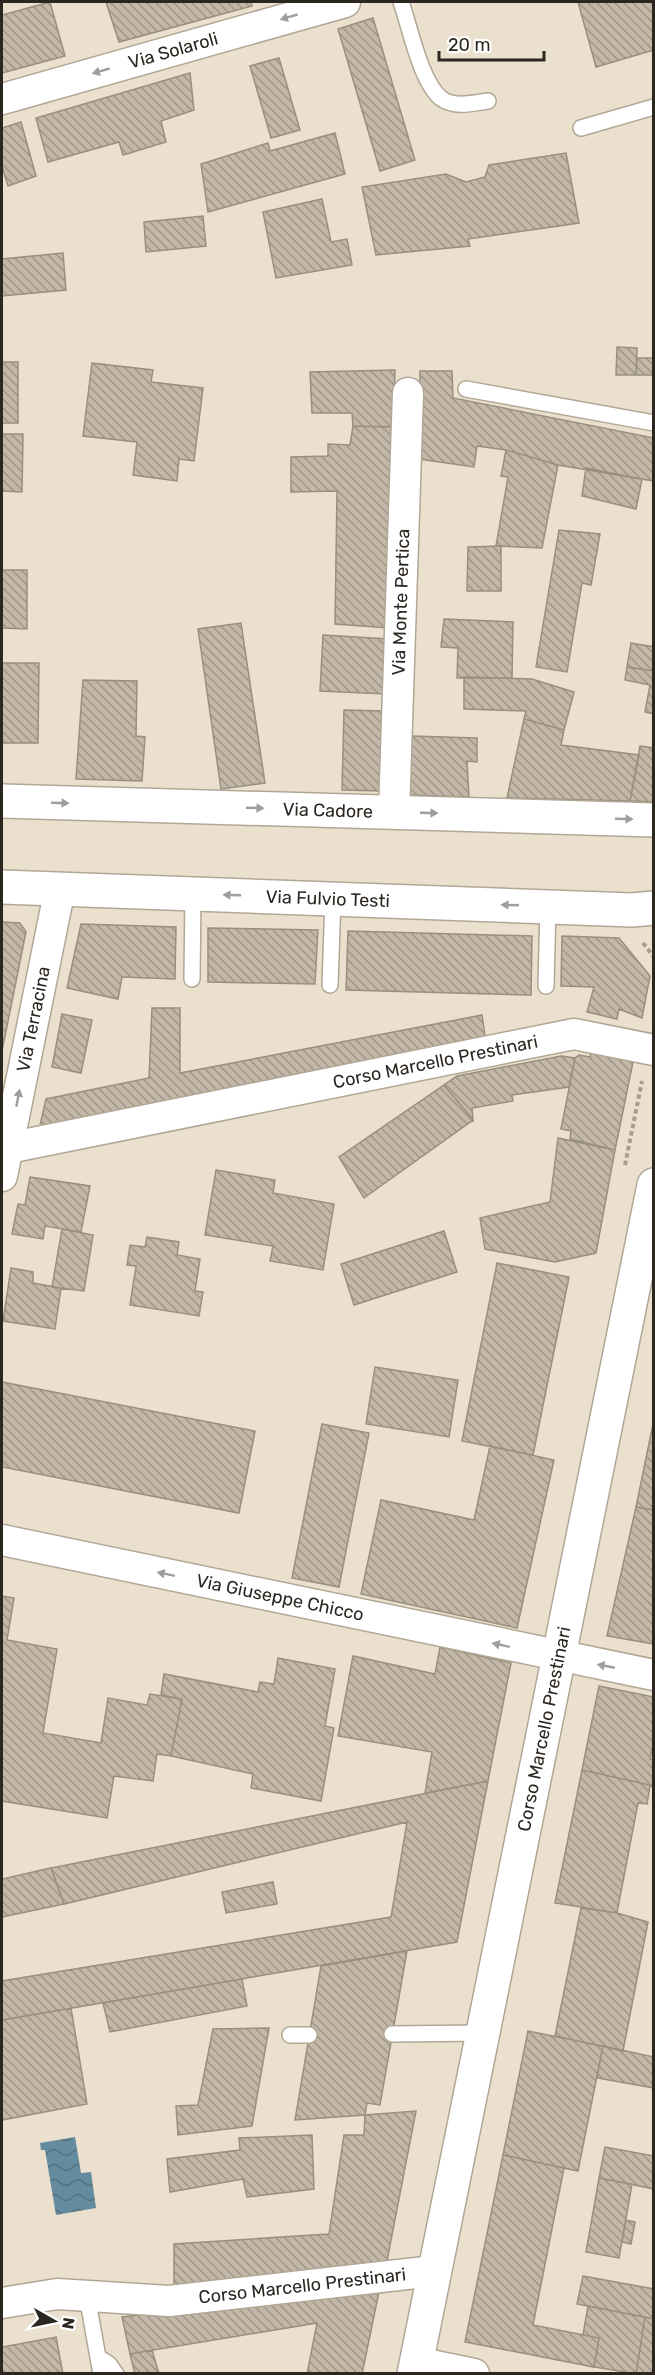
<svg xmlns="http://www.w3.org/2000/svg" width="655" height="2375" viewBox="0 0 655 2375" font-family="Rubik,sans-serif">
  <defs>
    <pattern id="water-waves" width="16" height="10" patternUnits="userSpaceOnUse" patternTransform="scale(1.5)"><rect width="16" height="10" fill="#648b9e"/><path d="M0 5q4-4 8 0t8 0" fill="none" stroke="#537180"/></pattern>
    <pattern id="building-back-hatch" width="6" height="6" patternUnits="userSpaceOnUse" patternTransform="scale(1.5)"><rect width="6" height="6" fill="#c3b8a7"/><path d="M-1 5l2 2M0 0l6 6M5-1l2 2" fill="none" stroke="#9f9588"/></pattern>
  </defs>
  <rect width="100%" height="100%" fill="#ebe0ce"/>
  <!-- water -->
  <path fill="url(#water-waves)" d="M75,2137L81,2173L91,2172L96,2208L56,2215L45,2150H41L40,2143Z"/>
  <!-- building -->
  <path fill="url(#building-back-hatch)" stroke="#998f7e" stroke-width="1.5" d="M50,2L65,56L2,73V15Z
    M106,2H251L252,6L119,42Z
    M578,2H654V50L596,67Z
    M373,18L415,160L380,171L338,29Z
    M279,58L300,130L271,138L250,66Z
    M190,73L194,110L161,121L166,142L123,155L119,142L48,162L36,118Z
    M21,122L36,176L8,186L2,167V128Z
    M335,133L345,174L208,212L201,164L268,143L270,151Z
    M566,153L579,223L468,239L470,246L376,255L362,187L446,174L466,182L485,177L489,165Z
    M322,199L331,242L347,239L352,265L276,278L263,212Z
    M203,216L206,246L146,252L144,222Z
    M63,253L66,290L2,296V259Z
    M617,347L637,348L636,375H616Z
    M637,358H654V375H636Z
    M2,362H18V423H2Z
    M92,363L153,370L151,382L203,388L194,461L179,459L177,481L133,475L137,442L83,436Z
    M395,370L393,427L353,426L352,413H312L310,372Z
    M420,371H452L453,398L654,438V481L558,465L506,450L477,446L474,467L419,459Z
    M353,426L393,427L389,628L335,624L337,491L291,492V457L328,456V444L350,445Z
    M2,434H23L22,492L2,491Z
    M506,450L558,465L542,548L496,546L508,477L501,476Z
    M586,468L642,479L636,509L582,496Z
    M559,530L600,534L591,585L582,583L567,672L536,667Z
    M501,546V591H467L468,547Z
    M2,570H27V629L2,628Z
    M444,619L513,622L512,678H457L458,648L441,647Z
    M241,623L265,783L221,789L198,629Z
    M323,635L389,639L386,694L320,691Z
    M631,643L654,647V671L627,667Z
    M2,663H39L38,743H2Z
    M627,667L654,671V714L645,712L650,685L625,680Z
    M464,677L532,679L574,692L564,730L524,719L526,711L464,709Z
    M83,680L137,681L136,736L145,737L142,781L76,779Z
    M344,710L385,711L382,791L342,790Z
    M524,719L564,730L561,745L639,755L630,801L507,798Z
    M411,736L477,738V762L467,761L469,797L409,795Z
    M640,746L654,748V802L630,801Z
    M2,922L20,923L26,932L2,1051Z
    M81,924L176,927L175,979L122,977L118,999L67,988Z
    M208,928L318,930L315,984L208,982Z
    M348,931L532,936L531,995L346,990Z
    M562,936L619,938L650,976L642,1018L619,1009L617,1019L587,1012L594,987L561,986Z
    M152,1008H180V1073L482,1015L486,1043L39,1130L46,1099L149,1078Z
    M62,1014L92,1020L81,1073L52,1067Z
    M592,1048L634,1057L615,1150L570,1139L571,1131L561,1129L575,1058L579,1055L590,1057Z
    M561,1056L575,1058L569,1087L512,1095L513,1101L472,1108L473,1120L444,1085L457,1076Z
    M444,1085L473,1120L364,1198L339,1157Z
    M558,1138L615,1150L596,1253L555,1262L485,1249L480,1218L550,1202Z
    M216,1170L275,1180L273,1193L334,1204L323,1270L270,1261L273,1246L205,1235Z
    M30,1177L90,1186L81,1232L45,1226L43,1239L12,1234L18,1204L25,1205Z
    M62,1229L93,1235L84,1291L52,1287Z
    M444,1231L457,1272L354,1305L341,1264Z
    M147,1237L179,1242L177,1255L200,1259L195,1291L203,1292L199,1316L130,1305L136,1266L127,1265L130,1245L145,1247Z
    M497,1263L569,1277L533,1455L462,1441Z
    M11,1268L33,1272V1283L61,1288L55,1329L3,1321Z
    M375,1367L458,1380L449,1437L366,1424Z
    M2,1382L255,1431L239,1513L2,1467Z
    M654,1419V1510L636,1507Z
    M322,1424L369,1433L339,1587L292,1578Z
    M490,1446L554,1460L517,1628L361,1594L381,1500L474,1520Z
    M636,1507L654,1510V1644L607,1636Z
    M2,1596L14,1598L7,1640L57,1649L43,1733L101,1743L108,1698L147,1705L150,1694L182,1699L171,1756L157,1754L153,1781L114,1776L107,1818L2,1801Z
    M440,1647L511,1663L488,1781L425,1793L432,1752L338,1736L353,1656L435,1674Z
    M278,1658L335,1669L325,1726L334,1728L321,1801L251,1788L253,1774L171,1756L182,1699L161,1695L164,1674L258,1692L260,1682L274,1684Z
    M599,1686L654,1697V1740L650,1759L654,1760V1786L582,1770Z
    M582,1770L650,1785L647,1804L638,1803L617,1913L555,1903Z
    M488,1781L457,1942L2,2020V1981L391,1917L407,1822L64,1904L51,1868Z
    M51,1868L64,1904L2,1917V1879Z
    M273,1882L277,1904L226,1913L222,1892Z
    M581,1908L617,1913L648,1922L623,2051L555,2036Z
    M407,1951L380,2105L367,2103L365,2115L295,2120L321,1966Z
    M242,1979L247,2006L110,2032L103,2003Z
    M71,2008L87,2104L2,2120V2020Z
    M269,2028L252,2126L178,2135L176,2106L198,2105L213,2029Z
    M528,2031L603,2046L578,2171L503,2155Z
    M603,2046L654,2057V2088L597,2078Z
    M416,2111L386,2266L174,2292V2244L329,2234L344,2135H364L365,2115Z
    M312,2135L314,2189L247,2197L243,2179L170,2192L167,2159L240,2150L239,2138Z
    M605,2147L654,2156V2189L599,2178Z
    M503,2155L564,2168L533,2325L599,2338L594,2367L465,2342Z
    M599,2178L632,2184L619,2258L586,2252Z
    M626,2220L635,2222L631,2244L622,2242Z
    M583,2276L654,2289V2319L577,2304Z
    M380,2287L362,2374H307L317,2323L130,2354L122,2317Z
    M588,2306L645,2317L636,2374L594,2367L599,2338L583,2335Z
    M645,2317L654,2319V2374H636Z
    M56,2337L63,2374H2V2347Z
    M152,2350L159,2374H135L130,2354Z"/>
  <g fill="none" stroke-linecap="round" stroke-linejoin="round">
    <defs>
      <path id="lane" d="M401,2C410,27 421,84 442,99C455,108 474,103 488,101
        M581,128L654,107
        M466,389L654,423
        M192,979L193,894
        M330,985L333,898
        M546,986L548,907
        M392,2034L482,2033
        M290,2035H309
        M87,2296L101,2374
        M98,2357L109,2364L116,2374"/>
      <g id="street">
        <path id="s1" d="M2,99L345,2"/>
        <path id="s2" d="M394,812L408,393"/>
        <path id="s3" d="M8,1148L574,1034L654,1050"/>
        <path id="s4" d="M2,1176L60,888"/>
        <path id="s5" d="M2,1540L654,1675"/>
        <path id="s6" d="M2,2303L57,2294L169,2301L434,2271"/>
        <path d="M416,2362L474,2374"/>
      </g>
      <g id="secondary">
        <path id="s7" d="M2,801L654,820"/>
        <path id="s8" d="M2,887L632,910L654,908"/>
        <path id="s9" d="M414,2374L654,1185"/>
      </g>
    </defs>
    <!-- lane casing -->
    <use href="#lane" stroke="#b2a796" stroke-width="18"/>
    <!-- street casing -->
    <use href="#street" stroke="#b2a796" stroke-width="33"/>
    <!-- secondary casing -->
    <use href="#secondary" stroke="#b2a796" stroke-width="36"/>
    <!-- path -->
    <path stroke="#a69d8f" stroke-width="4" stroke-dasharray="4.5 3" stroke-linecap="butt" d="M643,943L654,957
      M625,1165L642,1081"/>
    <!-- lane -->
    <use href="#lane" stroke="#fff" stroke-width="15"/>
    <!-- street -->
    <use href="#street" stroke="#fff" stroke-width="30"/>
    <!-- secondary -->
    <use href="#secondary" stroke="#fff" stroke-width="33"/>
  </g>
  <!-- one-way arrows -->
  <defs><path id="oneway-solid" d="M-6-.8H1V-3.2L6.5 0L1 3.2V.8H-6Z" transform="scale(1.5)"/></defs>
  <g fill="#a09d9b">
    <use href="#oneway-solid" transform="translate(289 17) rotate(164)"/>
    <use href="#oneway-solid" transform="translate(101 71) rotate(164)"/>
    <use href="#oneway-solid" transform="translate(60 803) rotate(2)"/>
    <use href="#oneway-solid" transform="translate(255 808) rotate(2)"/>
    <use href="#oneway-solid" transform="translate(429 813) rotate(2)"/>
    <use href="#oneway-solid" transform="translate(624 819) rotate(2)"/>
    <use href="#oneway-solid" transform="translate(232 895) rotate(-178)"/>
    <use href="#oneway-solid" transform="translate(510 905) rotate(-178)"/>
    <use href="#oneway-solid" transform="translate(18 1098) rotate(-79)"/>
    <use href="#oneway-solid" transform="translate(166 1574) rotate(-168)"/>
    <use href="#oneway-solid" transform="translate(501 1645) rotate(-168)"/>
    <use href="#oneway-solid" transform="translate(606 1666) rotate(-169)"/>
  </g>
  <g text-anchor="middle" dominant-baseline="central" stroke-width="4.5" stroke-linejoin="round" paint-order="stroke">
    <!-- street labels -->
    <g font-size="18" fill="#2b2620" stroke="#fff">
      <text stroke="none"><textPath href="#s1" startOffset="178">Via Solaroli</textPath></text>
      <text stroke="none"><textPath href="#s2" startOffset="210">Via Monte Pertica</textPath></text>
      <text stroke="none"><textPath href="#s7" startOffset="326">Via Cadore</textPath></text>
      <text stroke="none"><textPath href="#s8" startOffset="326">Via Fulvio Testi</textPath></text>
      <text stroke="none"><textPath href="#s4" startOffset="160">Via Terracina</textPath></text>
      <text stroke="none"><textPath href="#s3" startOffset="436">Corso Marcello Prestinari</textPath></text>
      <text stroke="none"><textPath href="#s5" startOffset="284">Via Giuseppe Chicco</textPath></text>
      <text stroke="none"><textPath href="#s9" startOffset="658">Corso Marcello Prestinari</textPath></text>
      <text stroke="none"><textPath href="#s6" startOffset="302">Corso Marcello Prestinari</textPath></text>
    </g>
  </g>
  <!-- border -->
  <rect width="655" height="2375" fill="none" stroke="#2b2620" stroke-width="6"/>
  <!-- north arrow -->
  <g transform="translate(54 2321) rotate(99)" stroke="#ffffff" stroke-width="4.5" paint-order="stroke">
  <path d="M0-4.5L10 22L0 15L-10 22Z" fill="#2b2620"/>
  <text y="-9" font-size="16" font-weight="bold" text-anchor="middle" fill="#2b2620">N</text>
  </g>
  <!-- scale -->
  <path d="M439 51v9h105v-9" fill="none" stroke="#2b2620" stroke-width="3"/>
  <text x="448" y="51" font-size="18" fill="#2b2620" stroke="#ffffff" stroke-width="4.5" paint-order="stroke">20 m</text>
</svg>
